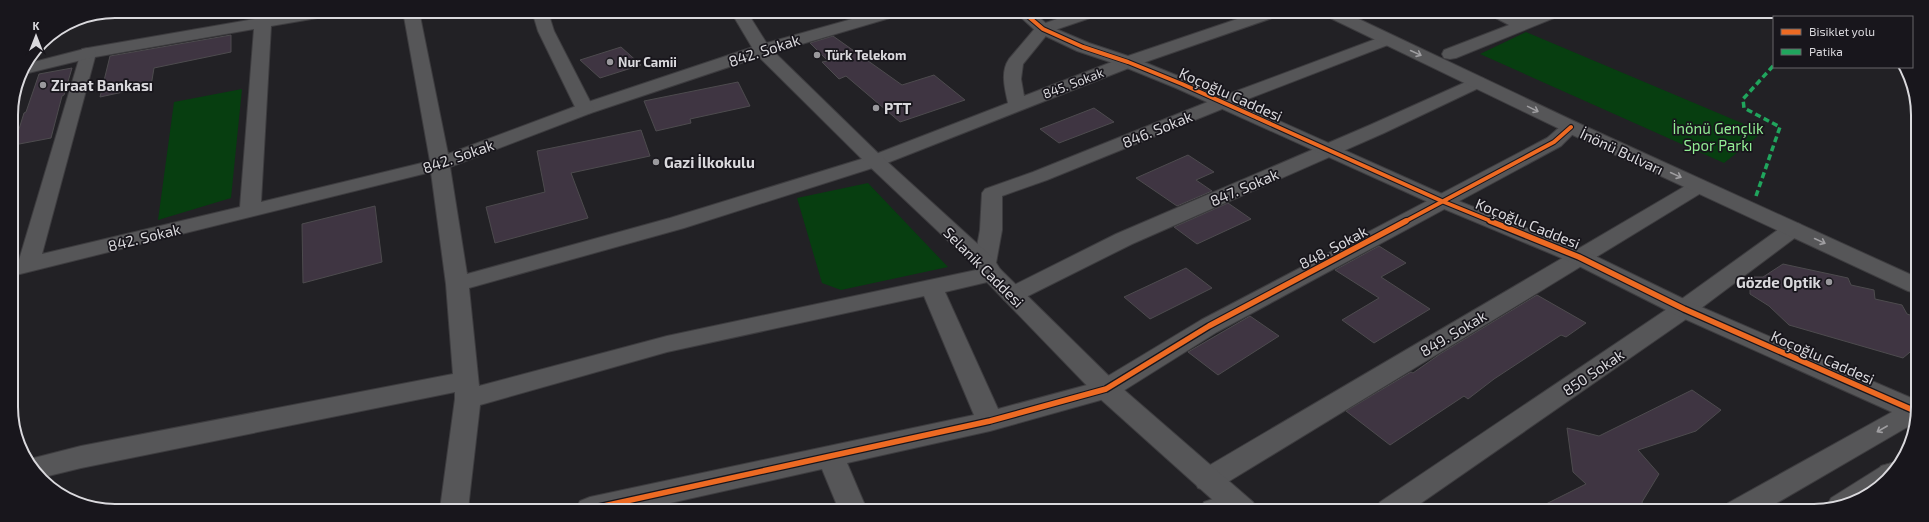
<svg xmlns="http://www.w3.org/2000/svg" width="1929" height="522" viewBox="0 0 1929 522" font-family="'Exo 2',sans-serif">
  <rect width="100%" height="100%" fill="#222125"/>
  <!-- green -->
  <path fill="#073e10" d="M1526,32L1763,132L1724,163L1480,54Z
    M242,89L231,198L158,220L174,102Z
    M868,183L948,267L841,290L822,283L797,198Z"/>
  <!-- building -->
  <path fill="#3f3542" stroke="#4d4b4e" d="M231,35V52L154,68L151,86L100,97L110,56Z
    M833,36L902,85L934,75L965,100L900,122L846,76L839,79L822,62L828,61L810,43Z
    M621,47L641,65L600,78L580,60Z
    M72,68L64,95L62,96L51,138L14,145L24,113L26,112L39,74Z
    M738,82L750,106L690,119L691,123L656,131L644,101Z
    M1094,108L1114,122L1059,143L1040,129Z
    M641,130L650,156L571,173L588,218L495,243L486,207L545,192L537,151Z
    M1188,155L1214,172L1196,180L1212,191L1177,206L1136,178Z
    M1228,203L1251,219L1197,244L1174,227Z
    M375,206L382,262L303,283L302,224Z
    M1379,246L1406,263L1381,277L1430,309L1374,343L1342,320L1379,298L1335,270Z
    M1783,264L1848,278L1851,285L1874,290L1875,299L1902,305L1907,314L1916,317V347L1903,358L1789,325L1769,306L1750,294V277H1763Z
    M1186,268L1212,288L1150,319L1124,297Z
    M1537,295L1586,323L1566,337L1561,335L1494,379L1468,399L1464,396L1390,445L1346,411L1411,372L1413,373L1440,354Z
    M1250,316L1279,336L1218,375L1188,352Z
    M1692,390L1721,410L1696,431L1638,450L1659,474L1642,502L1645,511L1534,510L1586,484L1573,472L1567,428L1599,436Z"/>
  <g fill="none" stroke-linecap="round" stroke-linejoin="round">
    <defs>
      <path id="street" d="M300,11H337L335,14L329,16L271,26L261,202L430,161L403,11H419L448,154L579,105L756,46L877,12H902L900,15L768,54L591,113L450,167L467,274L670,218L868,157L1008,103C1005,89 1000,72 1009,59L1037,26L1077,12H1101L1099,15L1049,32L1023,64L1021,79L1024,96L1122,58L1258,12H1283L1281,15L1134,66L882,165L684,228L469,288L479,386L667,336L981,269L977,268L974,263L980,230L982,193L985,189L1033,172L1215,99L1381,37L1387,35L1393,37L1395,40L1393,43L1227,107L1047,180L1002,196V230L996,263L993,267L1000,269L1003,274L1000,279L945,292L998,409L1098,382L1201,320L1547,138C1557,130 1564,120 1578,123L1580,127L1561,146L1217,332L1115,396L990,431L847,463L867,510H839L822,469L639,510L576,509L580,501L590,497L974,415L924,296L667,352L480,405L468,509H440L455,399V392L81,468L40,478L30,459L81,446L453,374L446,284L431,172L12,276V262L19,260L82,49ZM254,29L240,207L42,254L95,57Z
        M1490,13H1510L1523,19L1540,13H1561L1559,16L1456,58L1450,59L1444,58L1442,54L1444,50L1509,25L1492,16Z
        M1798,13H1821L1825,17H1802Z
        M1477,77L1483,78L1486,82L1483,86L1384,133L1132,244L1020,300L1012,303L1004,300L1001,295L1004,290L1116,234L1370,125Z
        M1699,180L1706,182L1709,186L1706,190L1218,488L1208,491L1198,488L1194,480L1198,472L1692,182Z
        M1793,222L1800,224L1804,229L1800,234L1692,315L1411,510H1376L1380,502L1676,303L1786,224Z
        M1892,463L1899,465L1884,483L1881,482L1877,474L1881,466Z
        M1234,492L1244,495L1248,503L1244,510H1200L1204,502Z"/>
      <path id="secondary" d="M532,11L548,12L554,31L594,109L591,113L585,114L579,113L576,109L538,31Z
        M731,12H747L769,47L882,157L993,258L1000,269L1115,382L1253,502L1257,510H1224L1097,396L984,279L977,268L868,165L756,54Z
        M1015,12H1033L1049,26L1089,43L1134,58L1188,80L1451,198L1587,252L1692,303L1916,400V422L1763,511H1724L1728,503L1892,412L1676,315L1571,262L1437,206L1176,88L1122,66L1077,51L1037,32Z
        M1322,12H1344L1578,123L1916,277V293L1908,291L1564,131L1324,15Z
        M88,48L94,49L96,53L94,57L20,75L26,64Z
        M1892,463L1899,465L1882,485L1853,503L1828,509L1827,506L1831,498L1882,466Z"/>
    </defs>
    <!-- street casing -->
    <use href="#street" stroke="#3d3c3f" stroke-width="2"/>
    <!-- secondary casing -->
    <use href="#secondary" stroke="#3d3c3f" stroke-width="2"/>
    <!-- street -->
    <use href="#street" fill="#565658" fill-rule="evenodd"/>
    <!-- secondary -->
    <use href="#secondary" fill="#565658" fill-rule="evenodd"/>
    <!-- quiet -->
    <path stroke="#20a55d" stroke-width="3.5" stroke-dasharray="6 3.5" stroke-linecap="butt" d="M1756,196L1780,127L1744,108L1743,99L1774,65"/>
    <defs>
      <path id="cycleway-far1" d="M1023,12L1043,29L1083,47L1128,62L1182,84L1444,202L1493,222
        M1404,222L1554,142L1571,127"/>
      <path id="cycleway" d="M1490,221L1579,257L1684,309L1915,411
        M590,509L990,421L1106,389L1209,326L1406,221"/>
    </defs>
    <!-- cycleway-far1 casing -->
    <use href="#cycleway-far1" stroke="#18161c" stroke-width="6"/>
    <!-- cycleway casing -->
    <use href="#cycleway" stroke="#18161c" stroke-width="8"/>
    <!-- cycleway-far1 -->
    <use href="#cycleway-far1" stroke="#ed6a23" stroke-width="4"/>
    <!-- cycleway -->
    <use href="#cycleway" stroke="#ed6a23" stroke-width="5.5"/>
  </g>
  <!-- one-way arrows -->
  <defs><path id="oneway-shaft" d="M-6 0H5M1.5-3L5.5 0L1.5 3" fill="none" stroke-width="1.6" stroke-linecap="round" stroke-linejoin="round"/></defs>
  <g stroke="#9f9ea1">
    <use href="#oneway-shaft" transform="translate(1416 53) rotate(25)"/>
    <use href="#oneway-shaft" transform="translate(1533 109) rotate(26)"/>
    <use href="#oneway-shaft" transform="translate(1676 175) rotate(25)"/>
    <use href="#oneway-shaft" transform="translate(1820 241) rotate(25)"/>
    <use href="#oneway-shaft" transform="translate(1882 429) rotate(150)"/>
  </g>
  <!-- markers -->
  <g fill="#9a999d" stroke="#18161c" stroke-width="1.5">
    <circle cx="817" cy="55" r="4"/>
    <circle cx="610" cy="62" r="4"/>
    <circle cx="43" cy="85" r="4"/>
    <circle cx="876" cy="108" r="4"/>
    <circle cx="656" cy="162" r="4"/>
    <circle cx="1829" cy="282" r="4"/>
  </g>
  <g text-anchor="middle" dominant-baseline="central" stroke-width="3.5" stroke-linejoin="round" paint-order="stroke">
    <!-- far-poi labels -->
    <g font-size="13" font-weight="bold" fill="#dad9dd" stroke="#18161c" text-anchor="start">
      <text x="825" y="55">Türk Telekom</text>
      <text x="618" y="62">Nur Camii</text>
    </g>
    <!-- far-street labels -->
    <g font-size="13" fill="#dad9dd" stroke="#18161c">
      <text transform="translate(1073 83) rotate(-21)">845. Sokak</text>
    </g>
    <!-- street labels -->
    <g font-size="15" fill="#dad9dd" stroke="#18161c">
      <text transform="translate(764 50) rotate(-18)">842. Sokak</text>
      <text transform="translate(1231 94) rotate(24)">Koçoğlu Caddesi</text>
      <text transform="translate(1157 129) rotate(-22)">846. Sokak</text>
      <text transform="translate(1622 151) rotate(25)">İnönü Bulvarı</text>
      <text transform="translate(458 156) rotate(-19)">842. Sokak</text>
      <text transform="translate(1244 187) rotate(-23)">847. Sokak</text>
      <text transform="translate(1528 223) rotate(22)">Koçoğlu Caddesi</text>
      <text transform="translate(144 237) rotate(-14)">842. Sokak</text>
      <text transform="translate(1333 247) rotate(-28)">848. Sokak</text>
      <text transform="translate(984 267) rotate(45)">Selanik Caddesi</text>
      <text transform="translate(1453 333) rotate(-31)">849. Sokak</text>
      <text transform="translate(1823 357) rotate(24)">Koçoğlu Caddesi</text>
      <text transform="translate(1593 372) rotate(-34)">850 Sokak</text>
    </g>
    <!-- poi labels -->
    <g font-size="15" font-weight="bold" fill="#dad9dd" stroke="#18161c" text-anchor="start">
      <text x="51" y="85">Ziraat Bankası</text>
      <text x="884" y="108">PTT</text>
      <text x="664" y="162">Gazi İlkokulu</text>
      <text x="1821" y="282" text-anchor="end">Gözde Optik</text>
    </g>
    <!-- park labels -->
    <g font-size="15" fill="#93ef95" stroke="#18161c">
      <text x="1718" y="128">İnönü Gençlik<tspan x="1718" dy="17">Spor Parkı</tspan></text>
    </g>
  </g>
  <!-- crop -->
  <path d="M0 0H1929V522H0ZM115 18H1814A97 97 0 0 1 1911 115V407A97 97 0 0 1 1814 504H115A97 97 0 0 1 18 407V115A97 97 0 0 1 115 18Z" fill="#18161c" fill-rule="evenodd"/>
  <path fill="none" stroke="#dad9dd" stroke-width="2" d="M115 18H1814A97 97 0 0 1 1911 115V407A97 97 0 0 1 1814 504H115A97 97 0 0 1 18 407V115A97 97 0 0 1 115 18Z"/>
  <!-- legend -->
  <rect x="1773" y="16" width="140" height="52" fill="#18161c" stroke="#666469"/>
  <rect x="1781" y="29" width="20" height="6" fill="#ed6a23" stroke="#666469"/>
  <text x="1809" y="36" font-size="12" fill="#dad9dd">Bisiklet yolu</text>
  <rect x="1781" y="49" width="20" height="6" fill="#20a55d" stroke="#666469"/>
  <text x="1809" y="56" font-size="12" fill="#dad9dd">Patika</text>
  <!-- north arrow -->
  <g transform="translate(36 36)" stroke="#18161c" stroke-width="3" paint-order="stroke">
  <path d="M0-3L7 15L0 10L-7 15Z" fill="#dad9dd"/>
  <text y="-6" font-size="11" font-weight="bold" text-anchor="middle" fill="#dad9dd">K</text>
  </g>
</svg>
